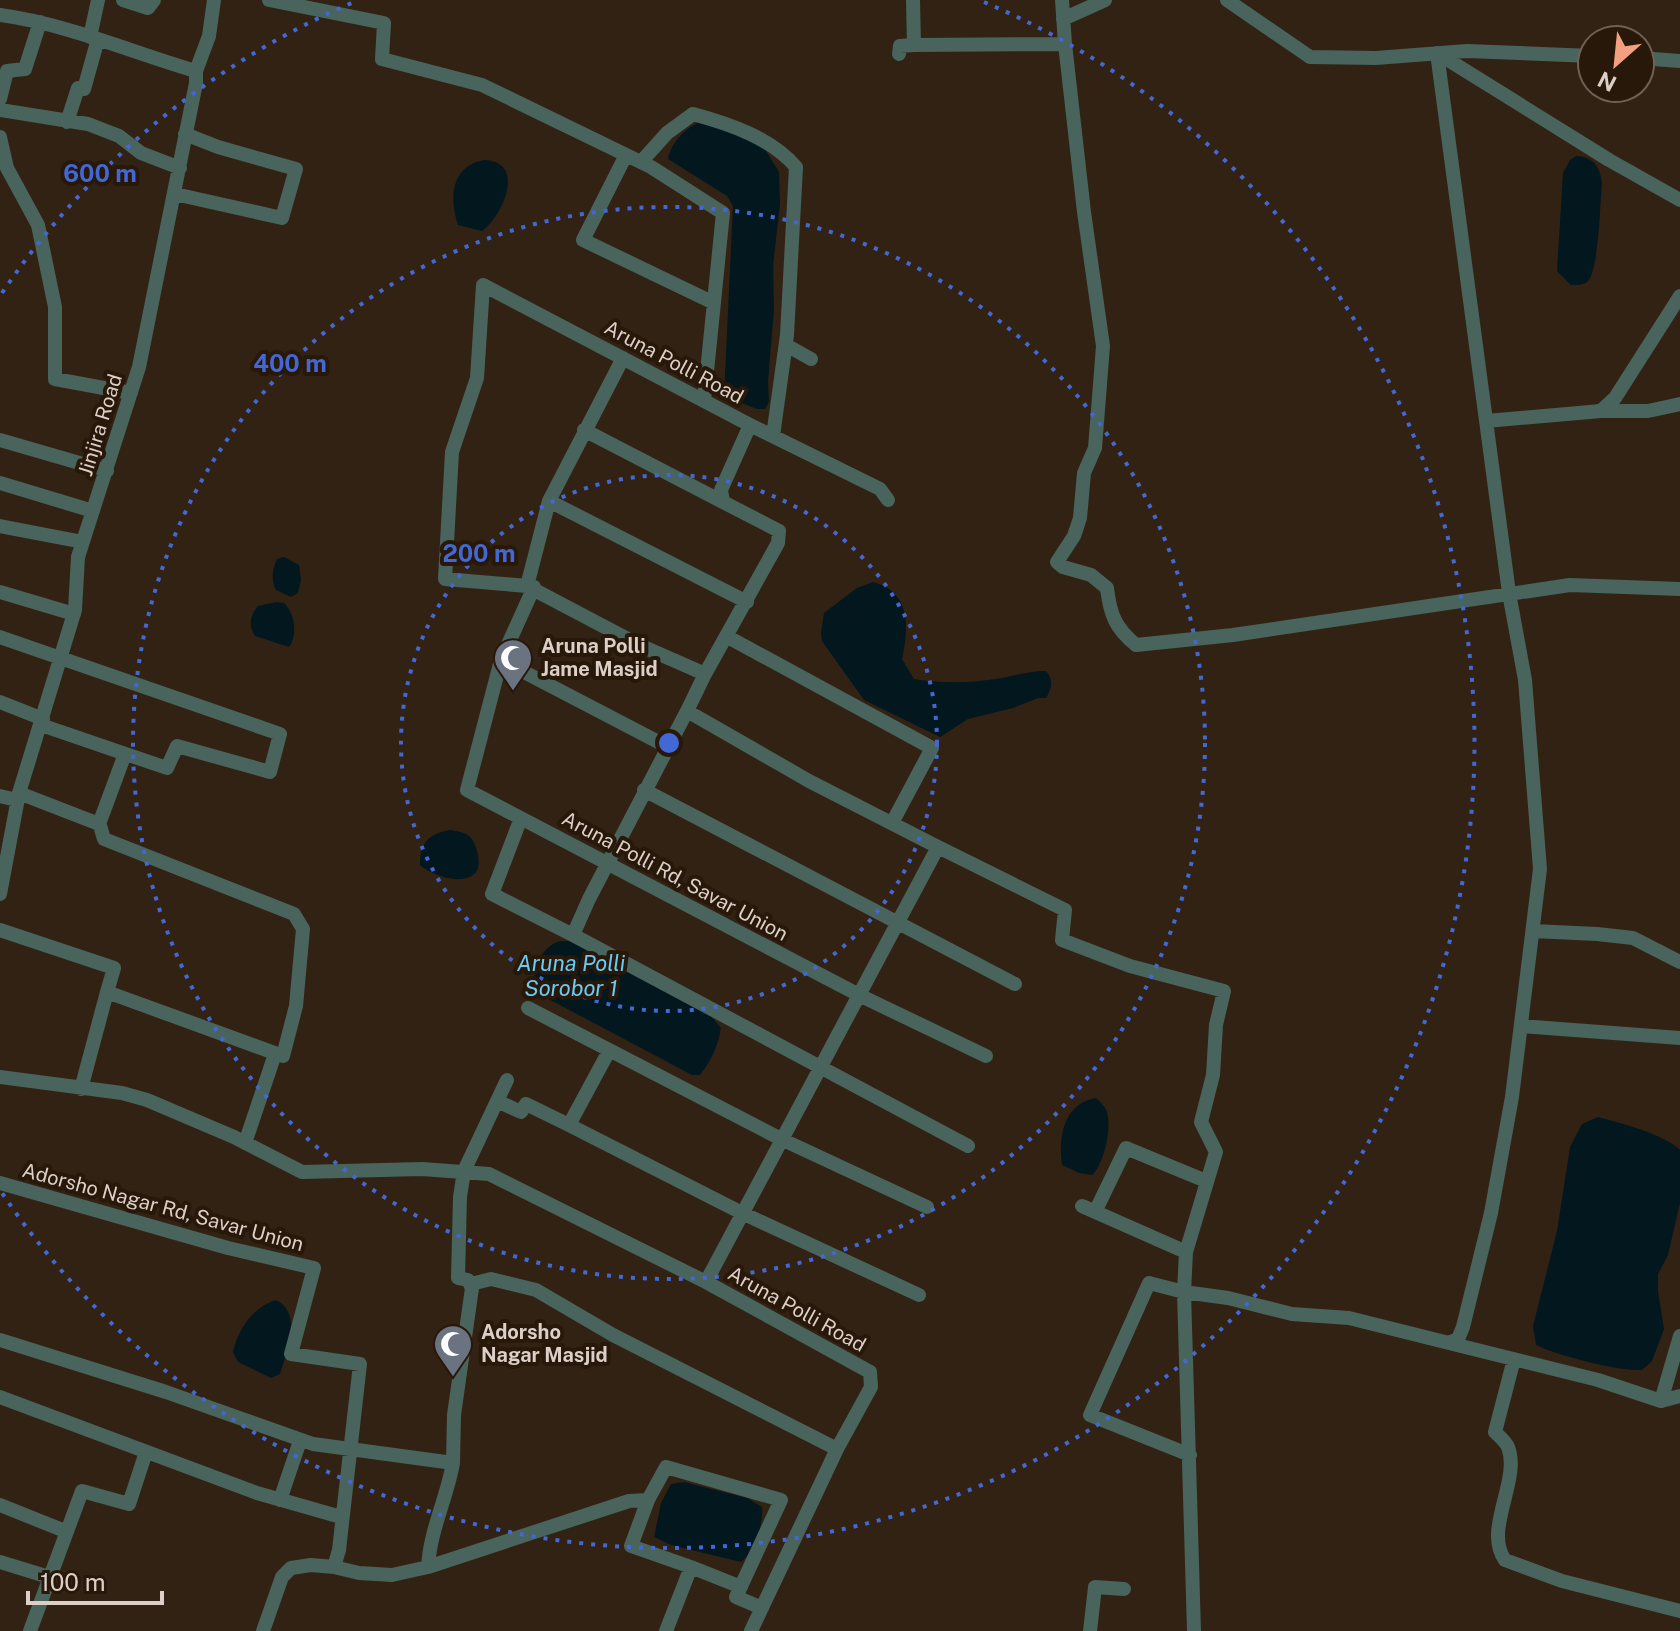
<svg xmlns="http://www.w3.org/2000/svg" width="1680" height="1631" viewBox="0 0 1680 1631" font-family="'Public Sans',sans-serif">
  <rect width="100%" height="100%" fill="#322214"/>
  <!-- water -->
  <path fill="#03171f" d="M698,123L718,128L754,142L766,151L779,172L780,204L773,266L774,309L768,381L769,402L765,409H757L724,396L733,206L727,196L668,159C671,143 684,129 698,123Z
    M1576,156C1594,157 1600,167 1602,183C1600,203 1599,265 1589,280C1585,285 1578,285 1571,285L1557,271L1563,173L1570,160Z
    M484,160C527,161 503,216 482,231L458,225C449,198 451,166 484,160Z
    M284,557L299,565L301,580L298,593L291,597L276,590C271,580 272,570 277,559Z
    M873,582C911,592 909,627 902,659L914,679C944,684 972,683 1002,678C1017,675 1030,671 1046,671C1054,680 1052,688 1046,698H1038L1013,708L968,719L940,737L864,700L822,641L821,633L824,613L857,588Z
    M276,602L284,603C295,614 298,634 289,647L255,636C248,625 250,616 258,606Z
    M450,830C456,831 463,832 468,835C477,842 484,868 473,875C458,885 432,875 420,865C420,843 428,834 450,830Z
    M560,941H575L710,1015L721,1028C718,1046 711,1061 700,1075H692L677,1067L541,995L534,989C533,969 540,947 560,941Z
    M1096,1098C1099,1101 1103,1104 1105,1108C1114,1122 1104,1165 1092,1175L1079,1173L1062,1165C1058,1137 1064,1103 1096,1098Z
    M1598,1117C1620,1123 1664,1134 1680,1150V1203L1668,1255L1658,1274V1291L1664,1329L1652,1361L1642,1370C1617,1371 1559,1356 1536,1345L1533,1326L1557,1231L1570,1147L1582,1124Z
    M276,1300C303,1313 287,1351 280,1374L271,1378L238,1362L233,1352C238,1329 253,1307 276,1300Z
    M684,1482L747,1498L762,1507C764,1523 755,1551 741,1562L671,1545L654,1537L661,1503L671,1484Z"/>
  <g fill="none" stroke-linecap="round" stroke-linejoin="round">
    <!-- minor -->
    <path stroke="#48645c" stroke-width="14" d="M123,0L148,8L154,0
      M269,0L384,23L382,59L482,85L651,167L723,213L704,401
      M913,0L914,45L1065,44L1084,212L1103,346L1095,448L1084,473L1080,518L1074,536L1057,562L1063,567L1091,575L1107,588C1110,614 1115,628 1136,645L1233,635L1570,585L1680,589
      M1062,0L1065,44
      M1227,0L1310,57L1376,58L1467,51L1592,56
      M0,15C67,24 131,52 196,71V83L139,367L78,557L75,610L19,793L0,894
      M1063,19L1105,0
      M90,37L98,0
      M899,54L900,46L914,45
      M1640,58L1680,61
      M196,71L209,36L214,0
      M0,99L7,71L25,69L40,22
      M0,110L88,124L119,136L141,153L180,168
      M67,122L78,88L84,89L98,39
      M0,137L7,168L38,225L55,307V379L131,393
      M626,155L583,240L714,303
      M641,162L667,133L693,114C730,124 771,138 796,167L787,335L773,436
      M175,194L282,218L296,169L218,147L185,134
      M786,345L811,359
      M623,358L549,501L527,586L639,645L705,674
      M1598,411H1648L1680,404
      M1486,421L1601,411L1615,398L1680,296
      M750,425L880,489L888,500
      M584,430L723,502
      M0,440L107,471
      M0,483L93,511
      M549,501L747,602
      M0,526L83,542
      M527,586L445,579L452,452L477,378L483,285L750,425L721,490L723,502L779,531L778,543L705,674L687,711L809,781L938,847L706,1282L870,1372L871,1387L837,1449L751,1631
      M534,587L501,660L668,747
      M0,592L74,614
      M726,636L932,748L892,823
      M0,637L280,734L270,772L177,746L167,768L41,725
      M501,660L467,790L861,996L986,1056
      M0,702L43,719
      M687,711L589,899L573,935L968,1146
      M644,790L1015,984
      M19,793L99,824L125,754
      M0,796L17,800
      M521,818L492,894L573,935
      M938,847L1065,910L1062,940L1130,966L1224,991L1216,1025L1213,1075L1201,1122L1216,1152L1186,1252L1184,1292L1194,1631
      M0,930L114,968L107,992
      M1533,931L1597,934L1633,938L1680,962
      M528,1008L781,1139L927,1207
      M1522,1026L1680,1038
      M609,1051L569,1125L744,1214L919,1295
      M0,1077L122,1093L147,1100L234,1137L302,1172L422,1169L489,1174L706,1282
      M81,1089L107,992L283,1056L296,1006L303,929L294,914L104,839L99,822
      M497,1101L521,1112L526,1104L569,1125
      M245,1143L275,1054
      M0,1183L228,1248L314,1268L291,1354L360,1364L339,1550L334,1567
      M1082,1206L1186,1252
      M1095,1212L1126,1148L1206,1181
      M471,1284L491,1279L536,1290L613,1335L837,1449
      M1184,1292L1228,1298L1292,1314L1349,1318L1449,1343L1458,1339L1463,1327L1491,1213L1512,1097L1540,869L1525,680L1509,593L1437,53L1609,160L1680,200
      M1184,1292L1149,1283L1090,1415L1190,1455
      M0,1340L166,1392L313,1444L453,1463L454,1415L472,1288L468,1280L458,1278L460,1197L464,1171L507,1080
      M1449,1343L1598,1380L1661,1401L1680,1396
      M1514,1359L1495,1432C1499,1436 1506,1442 1508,1447C1521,1480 1483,1530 1505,1560L1562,1581L1680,1611
      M0,1397L257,1493L341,1517
      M1661,1401L1680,1336
      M280,1500L300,1441
      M648,1500L666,1467L781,1500L736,1597L762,1608
      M0,1505L65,1531
      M0,1562L49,1577
      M428,1567C430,1530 447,1498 453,1463
      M691,1567L741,1587
      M30,1631L82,1491L129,1504L146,1452
      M263,1631L282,1577L291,1568L311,1565L334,1567L359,1573L392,1575L428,1567L629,1501L648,1500L631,1546L691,1567L666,1631
      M1090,1631L1095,1587L1124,1589"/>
  </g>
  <!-- distance rings -->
  <g fill="none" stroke="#4368d5" stroke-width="4" stroke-dasharray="4 8">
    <circle cx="669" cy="743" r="268"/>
    <circle cx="669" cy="743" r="536"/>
    <path d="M2 293A805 805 0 0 1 354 2M984 2A805 805 0 1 1 2 1193"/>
  </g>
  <!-- icons -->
  <defs>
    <symbol id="mosque-pin" viewBox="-11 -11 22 30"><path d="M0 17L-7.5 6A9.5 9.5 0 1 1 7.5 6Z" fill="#6b7280" stroke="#28180a"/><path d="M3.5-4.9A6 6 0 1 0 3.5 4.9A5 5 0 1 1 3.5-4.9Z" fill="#fff"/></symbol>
  </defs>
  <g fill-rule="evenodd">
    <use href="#mosque-pin" x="491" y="636" width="44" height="60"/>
    <use href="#mosque-pin" x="431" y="1322" width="44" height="60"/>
  </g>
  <g text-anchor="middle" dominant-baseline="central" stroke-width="8" stroke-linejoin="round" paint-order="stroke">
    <!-- street labels -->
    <g font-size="20" fill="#dbcfc7" stroke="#28180a">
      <text transform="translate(674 362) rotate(28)">Aruna Polli Road</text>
      <text transform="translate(100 425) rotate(-73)">Jinjira Road</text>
      <text transform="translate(675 876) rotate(28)">Aruna Polli Rd, Savar Union</text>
      <text transform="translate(163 1207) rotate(15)">Adorsho Nagar Rd, Savar Union</text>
      <text transform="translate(797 1309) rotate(29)">Aruna Polli Road</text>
    </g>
    <!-- poi labels -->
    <g font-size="20" font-weight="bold" fill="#dbcfc7" stroke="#28180a" text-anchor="start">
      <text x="541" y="646">Aruna Polli<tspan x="541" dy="23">Jame Masjid</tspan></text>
      <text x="481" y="1332">Adorsho<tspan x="481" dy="23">Nagar Masjid</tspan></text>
    </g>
    <!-- water labels -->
    <g font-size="22" font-style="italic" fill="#69ccf7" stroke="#28180a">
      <text x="571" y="963">Aruna Polli<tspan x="571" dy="25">Sorobor 1</tspan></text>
    </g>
  </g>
  <circle cx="669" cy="743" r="12" fill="#4368d5" stroke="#28180a" stroke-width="4"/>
  <g font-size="24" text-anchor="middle" font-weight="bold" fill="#4368d5" stroke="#28180a" stroke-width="8" stroke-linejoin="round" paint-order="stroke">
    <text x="100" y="182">600 m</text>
    <text x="290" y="372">400 m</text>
    <text x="479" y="562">200 m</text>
  </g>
  <!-- north arrow -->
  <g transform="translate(1616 64) rotate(207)"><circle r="38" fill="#28180a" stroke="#706156" stroke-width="2"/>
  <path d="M0-6L14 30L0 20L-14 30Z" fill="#f2a07f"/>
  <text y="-12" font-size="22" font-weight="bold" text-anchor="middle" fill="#dbcfc7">N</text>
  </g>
  <!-- scale -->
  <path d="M28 1591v12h134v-12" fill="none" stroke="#dbcfc7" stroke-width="4"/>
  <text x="40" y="1591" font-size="24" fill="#dbcfc7" stroke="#28180a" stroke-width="6" paint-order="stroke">100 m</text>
</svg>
